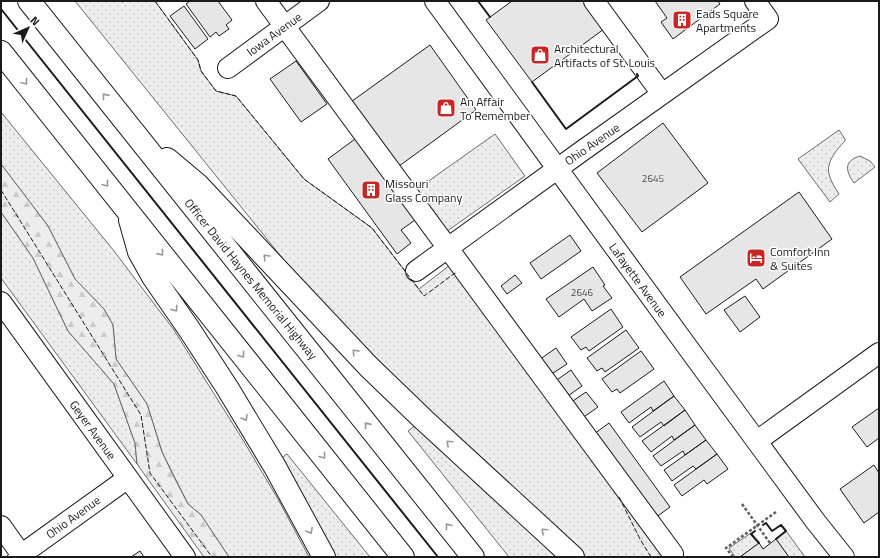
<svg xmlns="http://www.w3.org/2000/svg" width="880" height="558" viewBox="0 0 880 558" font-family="'Titillium Web',sans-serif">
  <defs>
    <pattern id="green-dots" width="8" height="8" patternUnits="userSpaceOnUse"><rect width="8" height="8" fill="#ededed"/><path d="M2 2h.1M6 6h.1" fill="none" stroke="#cbcbcb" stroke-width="1.8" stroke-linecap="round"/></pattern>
    <pattern id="forest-firs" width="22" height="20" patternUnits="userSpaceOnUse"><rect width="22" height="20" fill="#ededed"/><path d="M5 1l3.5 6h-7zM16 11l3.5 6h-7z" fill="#cbcbcb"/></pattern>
  </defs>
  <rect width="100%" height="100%" fill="#fff"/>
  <!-- green -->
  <path fill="url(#green-dots)" stroke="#6a6a6a" d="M75,1H121L122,2L124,1H155L198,60L201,71L216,91L236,96L304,179L372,228L419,289L450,265L669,557H586L426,412L296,275Z
    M1,112L114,251L174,330L243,440L278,499L309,557H229L201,515L188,504L162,452L147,404L116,359L113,325L104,309L75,279L48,226L1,164Z
    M839,130L845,139V141C837,149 826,162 829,174C831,182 835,188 839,194L830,202L798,159Z
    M495,134L525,176L443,234L413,192Z
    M860,156L870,161L875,167L854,183C845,170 844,161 860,156Z
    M1,212L33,258L68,331L114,384L135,443L137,464L1,278Z
    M417,424L561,557H509L408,431Z
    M287,454L370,557H334L280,459Z
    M786,531L805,557H789L776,539Z
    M751,533L759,543L740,557H735L729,548Z"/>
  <!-- forest -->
  <path fill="url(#forest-firs)" stroke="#6a6a6a" d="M1,164L48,226L75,279L104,309L113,325L116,359L147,404L162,452L174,477L188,504L201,515L229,557H204L137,464L135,443L114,384L68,331L33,258L1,212Z"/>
  <!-- building -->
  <path fill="#e6e6e6" stroke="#1a1a1a" d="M190,1H218L232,20L226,25L229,29L219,36L216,32L210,37L186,4Z
    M512,1H584L604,29L532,82L486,20Z
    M655,1H718L720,4L673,39L661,22L667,18Z
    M184,6L208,39L195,49L170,16Z
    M430,45L476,110L395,169L348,104Z
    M296,61L327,104L301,122L270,79Z
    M663,123L708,183L642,232L597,173Z
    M355,139L415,220L401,230L411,243L397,254L328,159Z
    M799,192L832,239L763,289L756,279L706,314L680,277Z
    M570,235L581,251L541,279L530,263Z
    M593,267L605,285L603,286L612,298L592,311L584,299L559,317L546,299Z
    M515,275L522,283L507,294L501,286Z
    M745,296L760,317L740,332L724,310Z
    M611,309L623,327L589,351L586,347L581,350L571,337Z
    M626,330L639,348L605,372L602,368L597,371L587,358Z
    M556,348L567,364L550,375L539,360Z
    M641,351L654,369L620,393L617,389L612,392L602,379Z
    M571,370L582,386L565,398L554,382Z
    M664,381L674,396L653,411L651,407L629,423L621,412Z
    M586,392L598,407L581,419L570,403Z
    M674,396L685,410L664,426L661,422L640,437L632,427Z
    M879,408V438L867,447L852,427Z
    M685,410L695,425L674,440L672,436L651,452L642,441Z
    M609,423L670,507L655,518L594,434Z
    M695,425L706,440L685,455L683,451L661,466L653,456Z
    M706,440L717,454L696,469L693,466L672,481L664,470Z
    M717,454L728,469L707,484L704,480L682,496L674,485Z
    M874,465L879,473V512L864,523L840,489Z
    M776,539L789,557H740L759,543L763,549Z
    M140,551L144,557H131Z"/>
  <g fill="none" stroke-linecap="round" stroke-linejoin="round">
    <defs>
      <path id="minor" d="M266,1L673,554
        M435,1L694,356L816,522L844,557
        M594,1L662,94
        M228,68L319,1
        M416,271L582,151L768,19L755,1
        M1,302L185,557
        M757,441L879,353
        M1,526L23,557
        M18,557L128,478"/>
      <path id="highway" d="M29,1L473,557
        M1,52L403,557
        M167,159L198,185L369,367L424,420L573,557
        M130,220L139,252L153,277L189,329L228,389L275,467L324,557"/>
    </defs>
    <!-- minor casing -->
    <use href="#minor" stroke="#1a1a1a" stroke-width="22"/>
    <!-- highway casing -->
    <use href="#highway" stroke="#1a1a1a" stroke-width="24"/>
    <!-- path -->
    <path stroke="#5f5f5f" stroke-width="2.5" stroke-dasharray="3 2" stroke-linecap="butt" d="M742,504L770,543
      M733,557L726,548L776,512"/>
    <!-- minor -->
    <use href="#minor" stroke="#fff" stroke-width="20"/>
    <!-- highway -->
    <use href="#highway" stroke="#fff" stroke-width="22"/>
    <!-- fence -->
    <path stroke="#1a1a1a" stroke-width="1" stroke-dasharray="5 2" stroke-linecap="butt" d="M121,1L122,2L124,1
      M155,1L198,60L201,71L216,91L236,96L304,179L372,228L424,296L455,273L457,274
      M1,190L141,415L150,473L212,557
      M619,497L640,539L651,557"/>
    <!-- wall -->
    <path stroke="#1a1a1a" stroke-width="2" d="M478,1L490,17
      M1,9L438,557
      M532,82L566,129L638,76L637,74
      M763,525L766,523L772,531L781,525L786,531L776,539
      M755,531L751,534L759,543"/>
  </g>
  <!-- one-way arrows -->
  <defs><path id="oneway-chevron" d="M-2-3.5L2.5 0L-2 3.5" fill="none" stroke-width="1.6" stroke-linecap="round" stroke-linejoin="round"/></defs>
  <g stroke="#989898">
    <use href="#oneway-chevron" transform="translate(25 82) rotate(52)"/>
    <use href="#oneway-chevron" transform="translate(105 96) rotate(-129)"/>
    <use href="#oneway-chevron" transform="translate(106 184) rotate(52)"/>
    <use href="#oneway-chevron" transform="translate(161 253) rotate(51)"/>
    <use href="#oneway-chevron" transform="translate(266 257) rotate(-133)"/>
    <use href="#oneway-chevron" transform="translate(175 309) rotate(55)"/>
    <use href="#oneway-chevron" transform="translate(355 352) rotate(-133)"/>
    <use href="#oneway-chevron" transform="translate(242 355) rotate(52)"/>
    <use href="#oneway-chevron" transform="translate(245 418) rotate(59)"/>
    <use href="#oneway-chevron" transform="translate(367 425) rotate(-129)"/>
    <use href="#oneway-chevron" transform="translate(449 443) rotate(-137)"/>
    <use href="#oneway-chevron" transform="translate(323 456) rotate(52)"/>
    <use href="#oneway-chevron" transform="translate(448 526) rotate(-128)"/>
    <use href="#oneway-chevron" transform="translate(310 531) rotate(61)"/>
    <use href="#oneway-chevron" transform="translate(544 531) rotate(-137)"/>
  </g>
  <!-- icons -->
  <defs>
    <symbol id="building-square" viewBox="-11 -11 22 22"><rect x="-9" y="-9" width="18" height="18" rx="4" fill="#c62828" stroke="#fff"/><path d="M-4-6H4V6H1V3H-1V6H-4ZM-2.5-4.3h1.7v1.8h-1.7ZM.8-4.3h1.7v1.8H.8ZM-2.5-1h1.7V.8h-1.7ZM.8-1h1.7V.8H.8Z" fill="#fff"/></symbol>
    <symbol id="shop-square" viewBox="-11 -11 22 22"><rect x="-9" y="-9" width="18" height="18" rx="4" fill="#c62828" stroke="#fff"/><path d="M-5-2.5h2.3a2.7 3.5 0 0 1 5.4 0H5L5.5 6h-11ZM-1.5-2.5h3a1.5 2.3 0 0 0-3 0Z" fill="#fff"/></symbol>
    <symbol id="hotel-square" viewBox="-11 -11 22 22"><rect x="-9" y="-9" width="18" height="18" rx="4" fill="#c62828" stroke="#fff"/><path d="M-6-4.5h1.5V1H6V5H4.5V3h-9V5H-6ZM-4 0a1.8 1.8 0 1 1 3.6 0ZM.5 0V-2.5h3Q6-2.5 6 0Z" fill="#fff"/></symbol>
  </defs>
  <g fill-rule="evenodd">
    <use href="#building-square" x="671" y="9" width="22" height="22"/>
    <use href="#shop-square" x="529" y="44" width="22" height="22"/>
    <use href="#shop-square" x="435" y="97" width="22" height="22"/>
    <use href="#building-square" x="360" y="179" width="22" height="22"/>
    <use href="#hotel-square" x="745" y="247" width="22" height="22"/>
  </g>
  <g text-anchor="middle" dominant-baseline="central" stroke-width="3" stroke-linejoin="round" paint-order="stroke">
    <!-- number labels -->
    <g font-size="10" fill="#4d4d4d">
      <text x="653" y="178">2645</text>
      <text x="582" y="292">2646</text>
    </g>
    <!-- poi labels -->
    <g font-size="12" fill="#1a1a1a" stroke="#fff" text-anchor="start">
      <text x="696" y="13">Eads Square<tspan x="696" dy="14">Apartments</tspan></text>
      <text x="554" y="48">Architectural<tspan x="554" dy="14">Artifacts of St. Louis</tspan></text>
      <text x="460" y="101">An Affair<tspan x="460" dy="14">To Remember</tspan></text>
      <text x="385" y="183">Missouri<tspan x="385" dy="14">Glass Company</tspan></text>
      <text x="770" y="251">Comfort Inn<tspan x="770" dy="14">&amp; Suites</tspan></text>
    </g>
    <!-- street labels -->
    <g font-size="12" fill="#1a1a1a" stroke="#fff">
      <text transform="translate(274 34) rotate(-36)">Iowa Avenue</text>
      <text transform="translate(592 144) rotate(-35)">Ohio Avenue</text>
      <text transform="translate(251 279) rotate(51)">Officer David Haynes Memorial Highway</text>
      <text transform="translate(638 280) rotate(54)">Lafayette Avenue</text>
      <text transform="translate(93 430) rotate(54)">Geyer Avenue</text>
      <text transform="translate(73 517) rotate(-36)">Ohio Avenue</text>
    </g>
  </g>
  <!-- border -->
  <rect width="880" height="558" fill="none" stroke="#1a1a1a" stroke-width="4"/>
  <!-- north arrow -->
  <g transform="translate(28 28) rotate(45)" stroke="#ffffff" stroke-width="3" paint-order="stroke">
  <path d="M0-3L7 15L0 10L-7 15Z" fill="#1a1a1a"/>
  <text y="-6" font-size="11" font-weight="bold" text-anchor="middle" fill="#1a1a1a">N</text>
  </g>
</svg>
